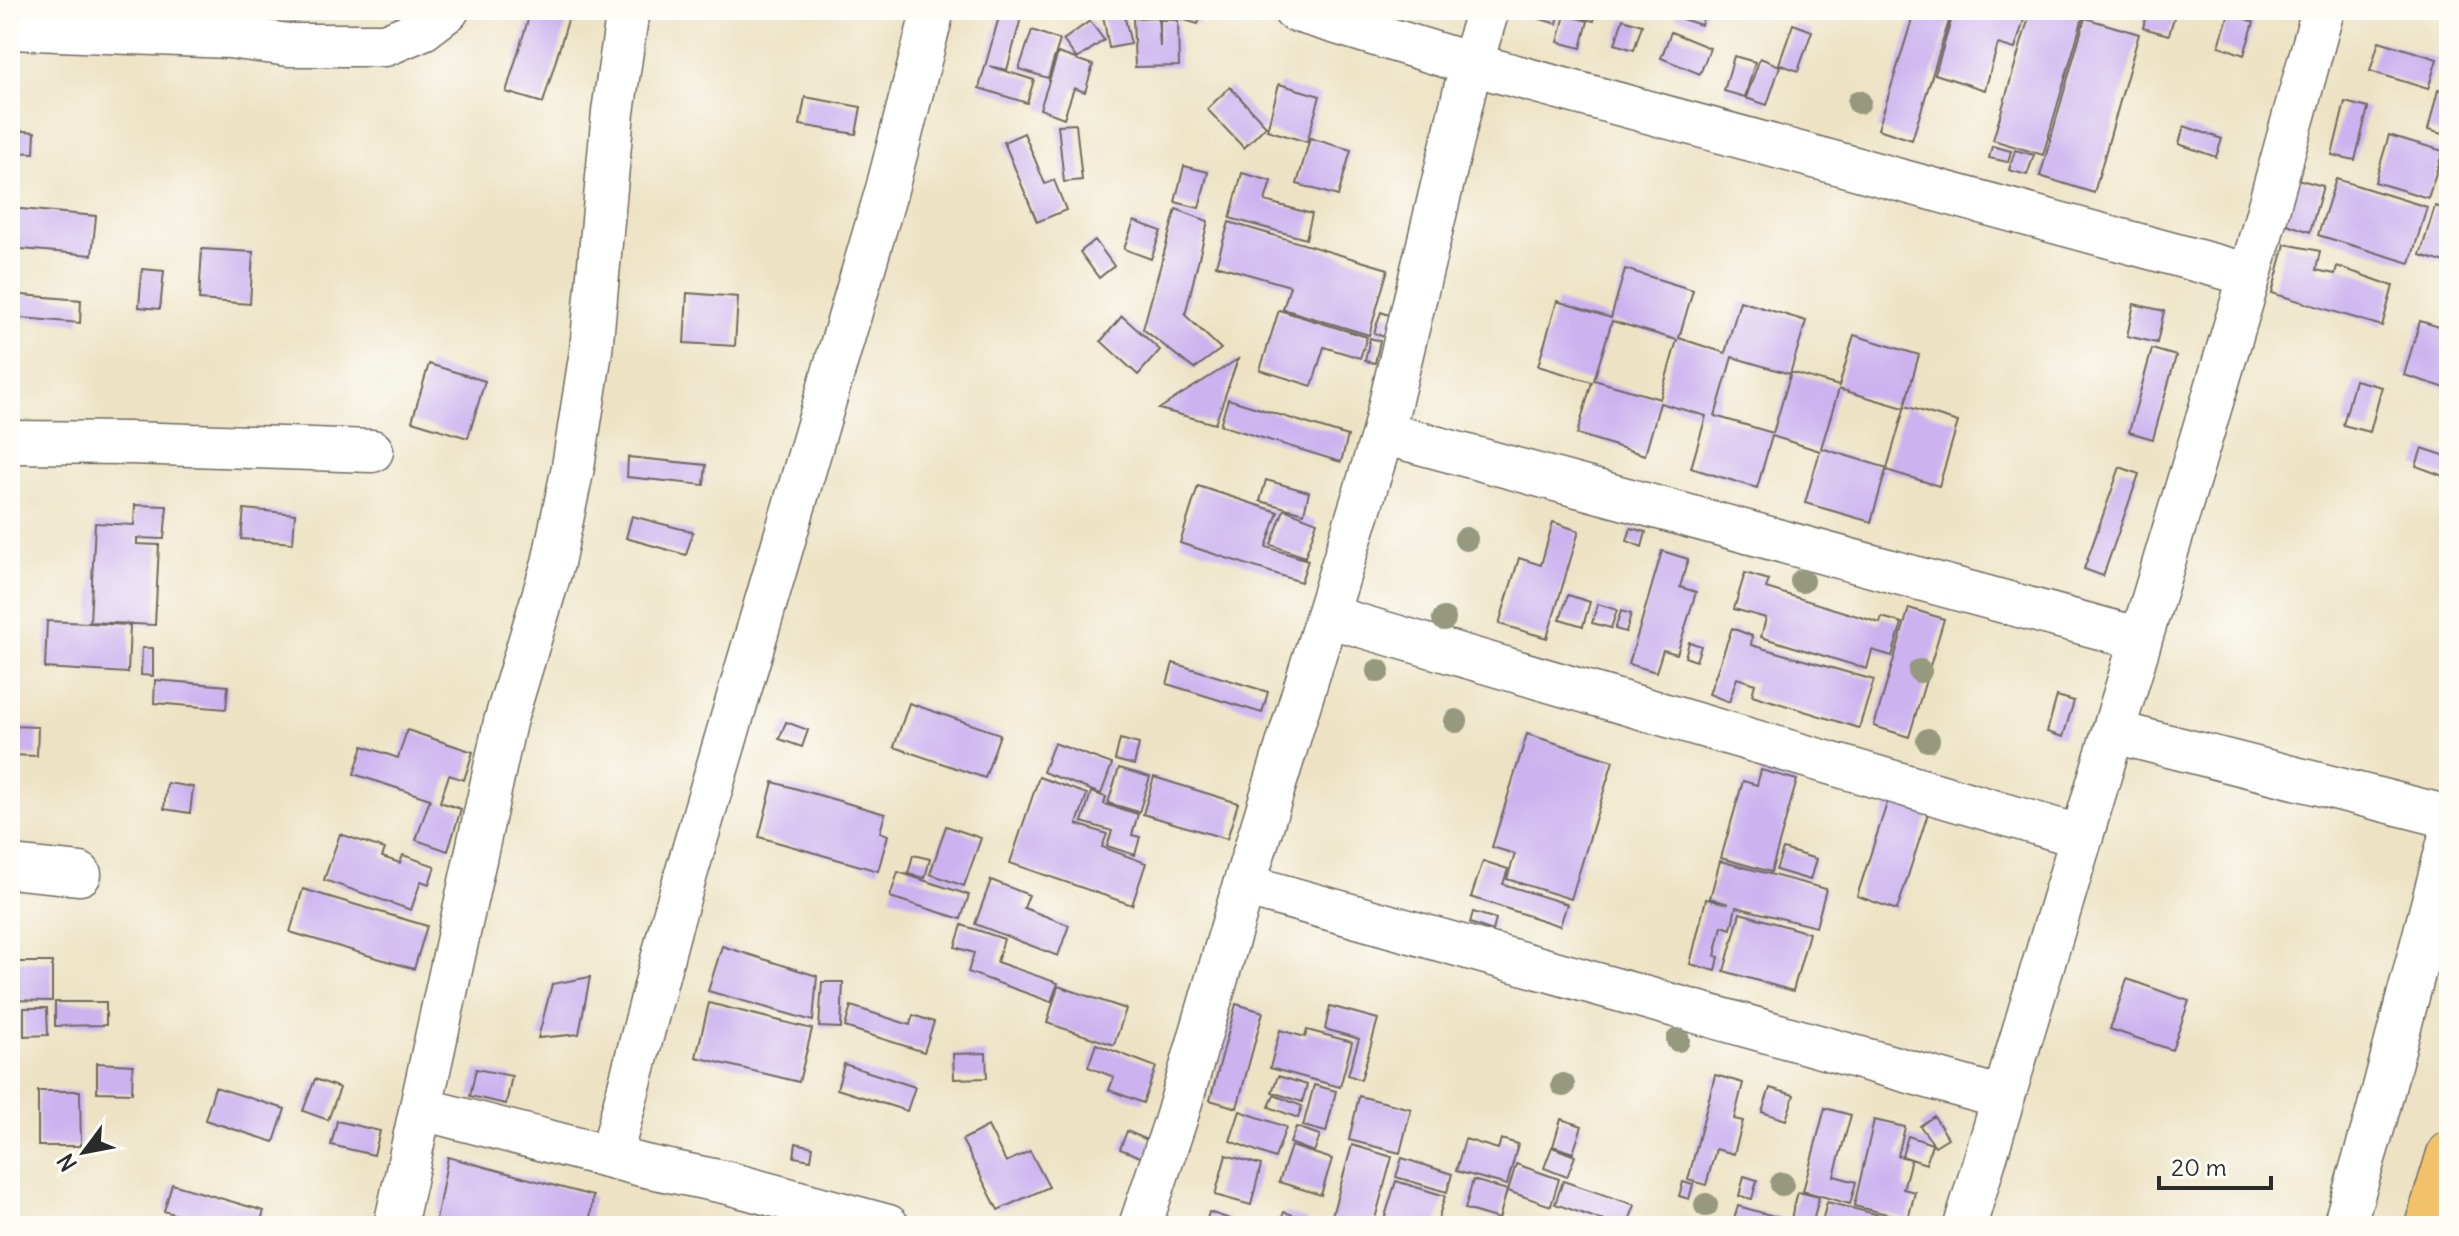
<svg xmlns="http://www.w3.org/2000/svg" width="2459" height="1236" viewBox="0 0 2459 1236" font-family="Delius,sans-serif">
  <rect width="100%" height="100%" fill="#fdfcf7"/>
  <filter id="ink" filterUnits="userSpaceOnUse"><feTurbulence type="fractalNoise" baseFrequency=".0125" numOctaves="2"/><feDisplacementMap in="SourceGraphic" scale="16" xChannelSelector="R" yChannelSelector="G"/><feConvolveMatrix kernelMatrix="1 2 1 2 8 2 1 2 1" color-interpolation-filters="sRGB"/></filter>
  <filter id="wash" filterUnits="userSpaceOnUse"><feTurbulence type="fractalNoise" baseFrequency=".006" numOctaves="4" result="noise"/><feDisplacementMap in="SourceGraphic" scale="32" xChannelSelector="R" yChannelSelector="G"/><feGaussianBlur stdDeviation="1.8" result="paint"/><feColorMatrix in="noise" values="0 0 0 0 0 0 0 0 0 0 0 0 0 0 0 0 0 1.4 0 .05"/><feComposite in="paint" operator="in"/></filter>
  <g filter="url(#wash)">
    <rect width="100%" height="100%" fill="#ede3c4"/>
    <g id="blocks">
      <!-- building -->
      <path fill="#ccb3ef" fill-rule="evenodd" d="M531,10H571L543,103L506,92Z
        M1001,10L1022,14L1007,70L989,66L1034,80L1027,103L979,88Z
        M1102,10H1123L1131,44L1109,48Z
        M1184,10H1203L1198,24L1181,19Z
        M1536,10L1559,15L1557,24L1534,17Z
        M1560,10H1597L1594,21L1559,13Z
        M1678,10H1706L1701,25L1676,17Z
        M1915,10L1949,21L1912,140L1878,129Z
        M1929,10H2027L2015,49L1998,44L1985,90L1935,74L1952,18Z
        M2031,10H2085L2043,155L1993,140Z
        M2147,10H2176L2169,35L2143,28Z
        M2229,13L2254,22L2244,55L2219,46Z
        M1565,15L1588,21L1581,48L1558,42Z
        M1158,17L1160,47V20H1178L1179,66L1135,67L1133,18Z
        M2085,18L2139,34L2094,193L2040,176Z
        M1623,19L1642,25L1634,50L1615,44Z
        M1090,21L1104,40L1077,59L1063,40Z
        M1793,24L1812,31L1798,71L1779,64Z
        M1032,30L1060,40L1048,78L1019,69Z
        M1671,32L1710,48L1700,74L1661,58Z
        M2379,41L2437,59L2428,89L2370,71Z
        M1058,53L1093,65L1085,92L1074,88L1064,118L1040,109Z
        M1734,56L1755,62L1745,97L1724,91Z
        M1760,58L1780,66L1767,105L1746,98Z
        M1279,84L1320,96L1307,142L1267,130Z
        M1230,87L1266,126L1244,148L1207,109Z
        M2438,90L2449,93V136L2428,130Z
        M805,97L861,107L856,134L800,125Z
        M2345,102L2368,108L2355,160L2332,155Z
        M1076,124L1082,180L1064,182L1058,125Z
        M2184,126L2222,139L2216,157L2179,144Z
        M13,130L35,132L34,153L12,152Z
        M1024,133L1045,184L1054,180L1066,210L1037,222L1004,142Z
        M2389,135L2443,151L2428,198L2375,182Z
        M1310,138L1351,150L1338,196L1297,184Z
        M1992,146L2011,151L2008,162L1989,158Z
        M2015,150L2034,155L2027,175L2009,170Z
        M1184,166L1208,172L1199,208L1175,202Z
        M1242,173L1271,181L1265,201L1312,214L1306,239L1230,218Z
        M2297,179L2323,186L2310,232L2284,223Z
        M2336,179L2427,207L2410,263L2318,235Z
        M2435,206L2449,210V264L2420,255Z
        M10,208L96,216L92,255L10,248Z
        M1176,209L1208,221L1185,315L1221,349L1194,369L1143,329Z
        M1134,221L1161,231L1151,259L1124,249Z
        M1229,222L1388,269L1369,335L1283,309L1290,286L1216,265Z
        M1095,240L1114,266L1099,278L1080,252Z
        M2285,244L2320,251L2316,270L2335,274L2337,266L2393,286L2382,326L2272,293Z
        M202,249L253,252L250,304L199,300Z
        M142,269L164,271L160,309L139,307Z
        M1625,269L1693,290L1679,338L1725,353L1740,301L1806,321L1790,374L1732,357L1715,416L1773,433L1791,372L1839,386L1854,335L1919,355L1904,408L1839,389L1821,448L1887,468L1905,406L1958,422L1939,486L1886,470L1871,522L1805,503L1820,451L1772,436L1757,488L1691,468L1706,416L1660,403L1645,455L1577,434L1592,382L1538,366L1557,301L1611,318ZM1612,321L1677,340L1660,399L1594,380Z
        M687,293L738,297L735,346L684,343Z
        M10,294L81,300L80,323L10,317Z
        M2134,304L2164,311L2157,343L2127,336Z
        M1279,310L1367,337L1360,358L1324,347L1312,386L1260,370Z
        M1381,312L1392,316L1384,337L1374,333Z
        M1122,316L1160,350L1138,375L1101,341Z
        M2420,321L2449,330V389L2404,375Z
        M1370,338L1380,341L1375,363L1365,361Z
        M2152,349L2176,356L2153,439L2129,432Z
        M1238,359L1215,424L1159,409L1174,399Z
        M429,364L485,381L468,438L412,421Z
        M2355,380L2382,387L2370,432L2343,425Z
        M1228,399L1348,436L1341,462L1220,425Z
        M2422,448L2449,457V478L2416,466Z
        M628,457L706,465L704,485L627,477Z
        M2120,467L2139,474L2103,576L2084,569Z
        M1266,480L1309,492L1304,513L1260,501Z
        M1198,486L1278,512L1266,547L1308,560L1301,582L1180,543Z
        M135,505L167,506L164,539L137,538V544L159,545L155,625L90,622L95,523L134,525Z
        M244,509L295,514L293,543L241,539Z
        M1284,509L1317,522L1305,557L1271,545Z
        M632,516L693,532L686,555L626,538Z
        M1553,522L1579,531L1547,638L1499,624L1519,558L1541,565Z
        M1631,528L1646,532L1642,547L1627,541Z
        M1662,551L1688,559L1680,587L1696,592L1677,654L1663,650L1656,672L1629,664Z
        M1745,573L1769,580L1766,588L1880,623L1882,617L1902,623L1892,656L1872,650L1867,669L1761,637L1766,618L1734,609Z
        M1568,595L1590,602L1583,626L1560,619Z
        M1598,604L1617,610L1611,628L1592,623Z
        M1909,608L1944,619L1909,737L1874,726Z
        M1621,611L1631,614L1626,632L1615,629Z
        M47,621L130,625L128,673L45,668Z
        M1732,628L1752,636L1751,645L1874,680L1859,728L1752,695L1755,684L1737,678L1729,702L1709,694Z
        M1689,642L1701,646L1696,661L1685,657Z
        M142,648H153V676L141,675Z
        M1173,663L1268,692L1262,713L1167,684Z
        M155,680L228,686L226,709L154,703Z
        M2057,696L2074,701L2063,737L2047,732Z
        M909,703L1000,734L985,778L894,747Z
        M786,722L808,730L802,747L779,739Z
        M10,726L38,727L37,756L10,755Z
        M407,730L473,752L464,780L449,775L440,802L461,809L448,851L416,840L430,799L354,774L363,746L398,758Z
        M1527,734L1613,761L1571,899L1507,879L1515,854L1492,847Z
        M1120,739L1139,744L1134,765L1115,760Z
        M1054,743L1112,764L1101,794L1043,772Z
        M1119,768L1150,777L1139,812L1108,803Z
        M1761,770L1797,780L1771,872L1721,858L1743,781L1757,785Z
        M1039,777L1087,794L1077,824L1107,834L1102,847L1146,863L1132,905L1010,863Z
        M1154,777L1238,803L1227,839L1143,814Z
        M773,782L885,814L880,832L888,835L878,871L759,837Z
        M167,783L193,787L190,813L164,809Z
        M1892,788L1932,801L1897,910L1857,896Z
        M1091,792L1106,797L1104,804L1138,814L1132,835L1140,837L1135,855L1107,846L1112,831L1082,822Z
        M946,826L981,838L964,886L930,874Z
        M340,834L385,849L382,857L400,863L403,855L435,866L429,884L421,881L411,910L324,880Z
        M1783,849L1816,859L1810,880L1776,870Z
        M913,855L930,859L925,878L908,874Z
        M1483,861L1508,869L1503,884L1567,904L1560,926L1471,897Z
        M1720,861L1826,889L1816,927L1736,907L1731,929L1722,926L1715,956L1719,957L1716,971L1690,964L1706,899L1728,904L1710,898Z
        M898,872L969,895L961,919L890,897Z
        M991,880L1029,895L1024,908L1069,925L1058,956L975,924Z
        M303,889L427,926L414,969L290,932Z
        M1473,912L1496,919L1493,931L1470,923Z
        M1740,913L1809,933L1793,991L1724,971Z
        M962,925L1004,939L997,962L1058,983L1051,1002L968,972L974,953L955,947Z
        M722,946L817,976L813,1021L708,991Z
        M10,962H52V1001L10,1000Z
        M590,977L579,1034L538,1038L552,984Z
        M2127,979L2189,1001L2172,1050L2110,1029Z
        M822,982H843L841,1028L819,1027Z
        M1058,986L1126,1009L1114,1045L1047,1023Z
        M55,1002H106V1025L55,1026Z
        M709,1003L812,1029L799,1082L696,1057Z
        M1236,1004L1263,1012L1237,1108L1210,1100Z
        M851,1006L910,1025L913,1015L934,1022L924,1052L845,1027Z
        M1330,1006L1378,1019L1361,1080L1348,1075L1359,1039L1325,1029Z
        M24,1008H47L48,1035L24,1036Z
        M10,1009H17L18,1030H10Z
        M1280,1030L1305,1037L1307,1030L1352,1042L1340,1087L1270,1068Z
        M1096,1044L1156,1067L1143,1103L1109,1090L1114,1077L1088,1067Z
        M986,1053L987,1078L954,1079L953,1054Z
        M97,1063L133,1065L132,1093L97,1092Z
        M844,1064L915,1087L907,1111L837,1089Z
        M476,1069L512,1076L506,1104L470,1096Z
        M1715,1075L1743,1083L1734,1119L1743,1121L1734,1154L1716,1149L1706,1185L1688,1180Z
        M1278,1076L1307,1085L1302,1102L1272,1092Z
        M315,1079L340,1088L328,1120L303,1111Z
        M1314,1085L1336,1091L1326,1132L1303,1126Z
        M215,1087L285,1109L274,1142L205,1120Z
        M1770,1088L1794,1095L1786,1120L1762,1112Z
        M38,1091H80L81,1146H38Z
        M1274,1095L1302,1106L1298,1118L1269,1107Z
        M1359,1096L1411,1109L1400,1153L1349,1140Z
        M1825,1108L1851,1115L1834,1176L1856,1182L1850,1204L1803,1191Z
        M1240,1111L1286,1127L1275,1158L1230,1141Z
        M1934,1116L1948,1138L1935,1146L1920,1126Z
        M1561,1119L1582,1126L1573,1153L1553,1146Z
        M1874,1120L1905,1127L1898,1156L1911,1159L1903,1189L1915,1192L1908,1219L1854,1206Z
        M337,1121L380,1131L374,1155L331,1145Z
        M988,1126L1006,1162L1030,1151L1049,1187L998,1210L962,1140Z
        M1296,1127L1320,1135L1314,1152L1290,1143Z
        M1127,1131L1152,1142L1145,1159L1120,1149Z
        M1908,1136L1932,1144L1926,1164L1902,1156Z
        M1465,1139L1498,1149L1501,1139L1518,1144L1507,1185L1456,1171Z
        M796,1143L813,1147L811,1160L794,1157Z
        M1352,1145L1392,1157L1373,1226H1329Z
        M1291,1146L1332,1159L1321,1195L1279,1182Z
        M1552,1147L1575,1156L1567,1177L1544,1168Z
        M10,1148H13L15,1206H10Z
        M1226,1155L1261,1165L1251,1205L1215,1195Z
        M448,1157L593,1196L589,1226H435Z
        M1402,1158L1452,1174L1447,1192L1396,1177Z
        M1516,1164L1559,1179L1551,1206L1508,1191Z
        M1744,1176L1757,1180L1752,1199L1739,1196Z
        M1473,1180L1507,1190L1499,1219L1465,1209Z
        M1396,1181L1445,1196L1436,1226H1382Z
        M1563,1181L1635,1205L1627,1226H1619L1555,1204Z
        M1683,1182L1693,1185L1689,1199L1679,1196Z
        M172,1184L264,1211L259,1226H212L164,1211Z
        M1798,1192L1819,1197L1812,1226H1789Z
        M1827,1202L1920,1225V1226H1821Z
        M1738,1206L1788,1220L1786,1226H1732Z
        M1209,1212L1230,1219L1228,1226H1205Z
        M1284,1212L1308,1220L1306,1226H1279Z"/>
    </g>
  </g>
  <g filter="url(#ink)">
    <use href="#blocks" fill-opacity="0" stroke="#6f6b61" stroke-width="2"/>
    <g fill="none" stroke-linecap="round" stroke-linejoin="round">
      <defs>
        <path id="minor" d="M1294,10L1471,64L2250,275
          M10,28L229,37L289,45H385L423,29L448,10
          M1383,433L2141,639
          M10,442L130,443L372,451
          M1327,616L2082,837
          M2114,732L2449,817
          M10,867L80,874
          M1244,885L2003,1098
          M422,1109L645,1166L728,1183L888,1226
          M611,1156L670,929L887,189L933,10
          M395,1226L505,722L553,563L573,467L591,351L613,112L628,10
          M1140,1226L1176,1119L1244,885L1383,433L1471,64L1488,10
          M1965,1226L2250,275L2323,10
          M2344,1226L2376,1118L2449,840"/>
        <path id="major" d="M2427,1226L2449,1154"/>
      </defs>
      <!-- minor casing -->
      <use href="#minor" stroke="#6f6b61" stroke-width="45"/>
      <!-- major casing -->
      <use href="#major" stroke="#6f6b61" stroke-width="47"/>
      <!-- minor -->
      <use href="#minor" stroke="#fff" stroke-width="42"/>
      <!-- major -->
      <use href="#major" stroke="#f2c26a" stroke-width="44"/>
    </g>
    <!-- trees -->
    <g fill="#97997e">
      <circle cx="1859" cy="102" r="12"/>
      <circle cx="1466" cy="539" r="12"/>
      <circle cx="1802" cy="581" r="12"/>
      <circle cx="1444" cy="619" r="12"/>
      <circle cx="1378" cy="671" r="12"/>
      <circle cx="1920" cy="671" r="12"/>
      <circle cx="1456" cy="721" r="12"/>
      <circle cx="1928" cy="740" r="12"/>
      <circle cx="1678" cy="1040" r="12"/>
      <circle cx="1563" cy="1085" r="12"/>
      <circle cx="1782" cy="1184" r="12"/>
      <circle cx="1706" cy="1205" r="12"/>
    </g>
  </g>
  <!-- margin -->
  <rect width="2459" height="1236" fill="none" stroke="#fdfcf7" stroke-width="40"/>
  <!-- north arrow -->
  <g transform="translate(84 1152) rotate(238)" stroke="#fdfcf7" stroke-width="6" paint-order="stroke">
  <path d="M0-6L14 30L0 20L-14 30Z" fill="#2b2b2b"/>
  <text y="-12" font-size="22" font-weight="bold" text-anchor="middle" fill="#2b2b2b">N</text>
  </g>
  <!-- scale -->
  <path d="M2159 1176v12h112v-12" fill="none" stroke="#2b2b2b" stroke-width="4"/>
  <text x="2171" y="1176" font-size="24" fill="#2b2b2b" stroke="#fdfcf7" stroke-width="6" paint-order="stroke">20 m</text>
</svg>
